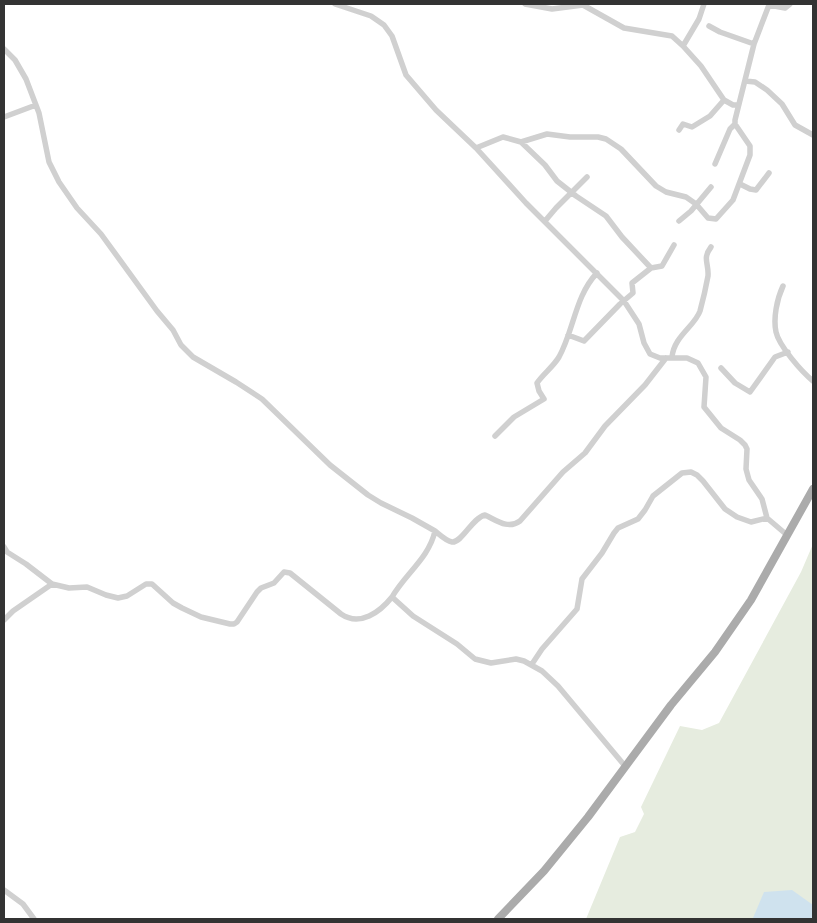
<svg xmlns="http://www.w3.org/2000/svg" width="817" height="923" viewBox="0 0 817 923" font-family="'IBM Plex Sans',sans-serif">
  <rect width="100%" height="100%" fill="#fff"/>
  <!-- green -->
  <path fill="#e6ecdf" d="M813,544V919V905L753,918L754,919H586L620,837L635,832L644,814L641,807L680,726L702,730L719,723L801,572Z"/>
  <!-- water -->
  <path fill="#cfe2ee" d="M792,890L813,905V919H754L753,918L764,892Z"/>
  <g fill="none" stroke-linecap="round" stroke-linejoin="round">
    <!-- minor -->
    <path stroke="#d0d0d0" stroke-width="5.5" d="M335,4L371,16L384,25L392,36L406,75L436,110L476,148L526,203L624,301L639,324L644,343L650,354L660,358H687L698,363L706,377L704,407L721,428L740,440L745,445L747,449L746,469L749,480L762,499L767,518L787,535
      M525,4L552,9L583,5L624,28L672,36L683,46L699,19L704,4
      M709,26L720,32L754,44
      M683,46L701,66L724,100L733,105H738
      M4,49L15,60L26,79L39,113L49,162L59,182L77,208L101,234L157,311L173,330L181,345L193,357L236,382L262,399L330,465L368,495L381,503L412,518L435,531C429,558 405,574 392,597L413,616L457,644L475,659L491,663L516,659L524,661L542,671L558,686L625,766
      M745,81L755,82L767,90L782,104L795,125L813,135
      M4,117L36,105
      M679,130L683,124L692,127L710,116L724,100
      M521,142L547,134L570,137H598L606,139L621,149L656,186L666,192L686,197L696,204L708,218L716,219L733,200L750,155V146L735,124V120L754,44L769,5L785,8L790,4
      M476,148L503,137L521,142L545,165L557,181L576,196L606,216L622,237L651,268L662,266L674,245
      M715,164L730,129L735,124
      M740,184L750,189L756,190L769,173
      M545,221L556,208L587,177
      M679,221L691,211L711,187
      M783,286C777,299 773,318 776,332C779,346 802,372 813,381
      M568,335L584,341L620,304L633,293L632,283L651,268
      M672,357C674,336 695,326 700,311C703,300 706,287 708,276C709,263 702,259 711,247
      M721,368L735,383L750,392L775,357L788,352
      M495,436L514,417L544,399L539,391L537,383C543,374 553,367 559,357C574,330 575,296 597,273
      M435,531C440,535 446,541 452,542C462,543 472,518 485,515C496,520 508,530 520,521L563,472L585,453L605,426L645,385L666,358
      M4,547L7,552L26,564L52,584
      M4,620L13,611L52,584L69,588L87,587L106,595L118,598L127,596L146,584H152L173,603L182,608L201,617L230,624H234L237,622L257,592L261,588L274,583L284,572L290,573L341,614C360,627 380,612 392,597
      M532,664L542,649L577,609L582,579L602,553L614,533L618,528L638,519L645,510L653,496L682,473L691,472L697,475L703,481L725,509L737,517L751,522L767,518
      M4,890L23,904L34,919"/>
    <!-- major -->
    <path stroke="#ababab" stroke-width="8" d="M498,919L544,871L588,817L671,705L715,652L751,600L813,489"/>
  </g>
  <!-- border -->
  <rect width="817" height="923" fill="none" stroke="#333333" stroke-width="10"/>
</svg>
